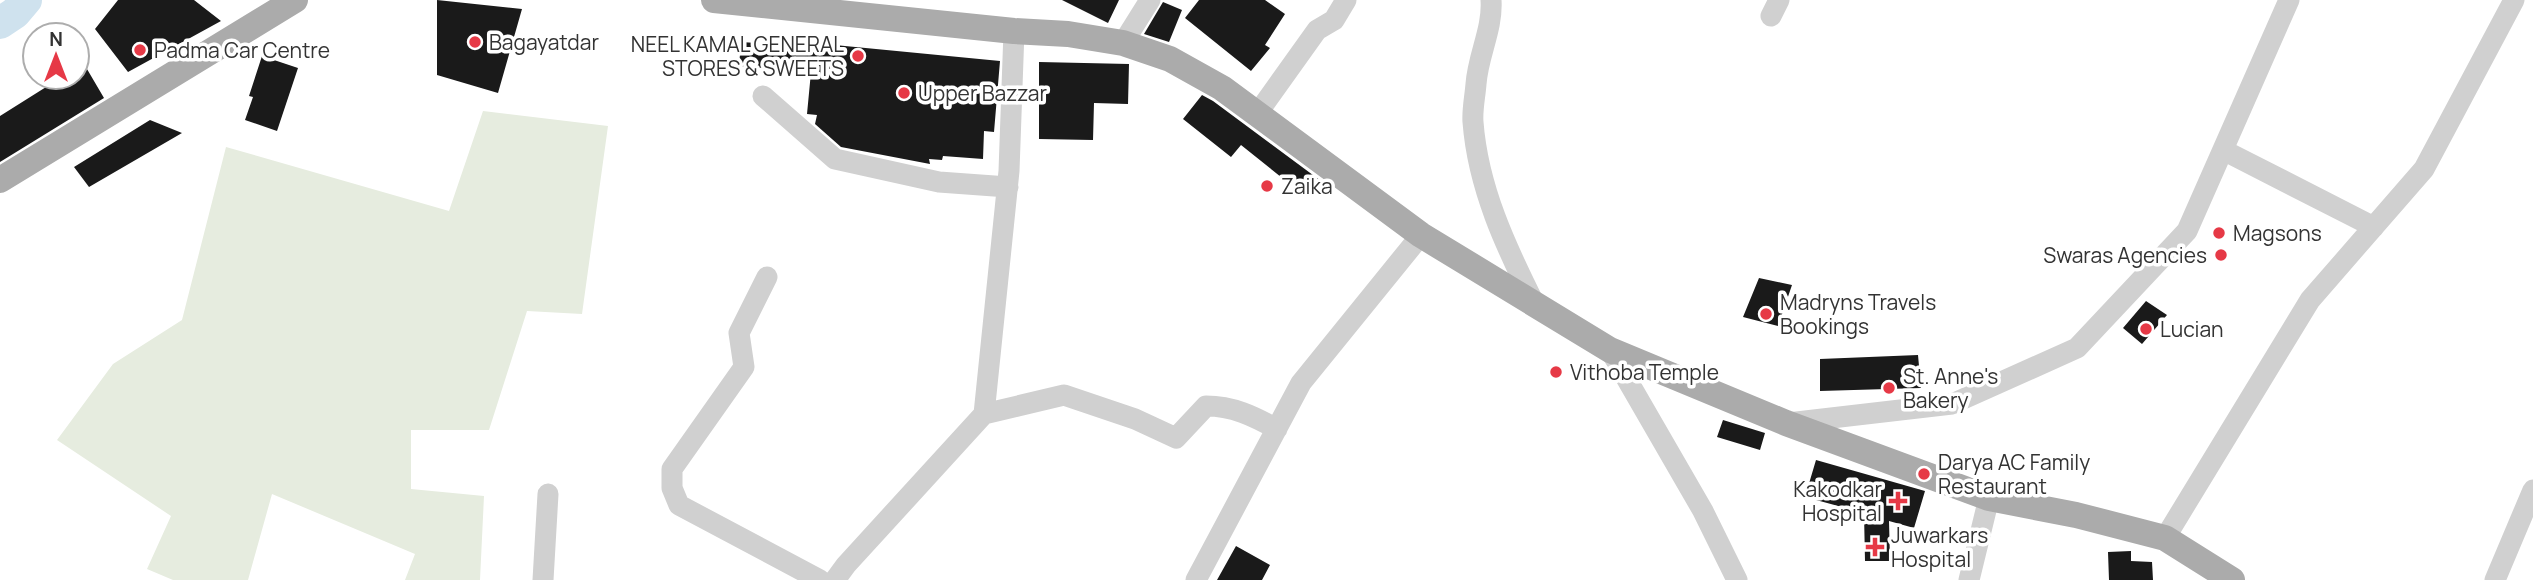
<svg xmlns="http://www.w3.org/2000/svg" width="2533" height="580" viewBox="0 0 2533 580" font-family="Manrope,sans-serif">
  <rect width="100%" height="100%" fill="#fff"/>
  <!-- green -->
  <path fill="#e6ecdf" d="M483,111L608,126L582,314L527,311L489,430H411V489L484,496L480,580H405L415,554L272,494L248,580H173L147,569L171,516L57,440L113,364L182,320L226,147L449,211Z"/>
  <g fill="none" stroke-linecap="round" stroke-linejoin="round">
    <!-- river -->
    <path stroke="#cfe2ee" stroke-width="32" d="M0,23L15,13L26,0"/>
  </g>
  <!-- building -->
  <path fill="#1a1a1a" d="M118,0H194L221,21L128,72L95,29Z
    M437,0L522,9L498,93L437,75Z
    M1062,0H1119L1108,23Z
    M1199,0H1265L1285,14L1265,45L1270,48L1251,71L1185,18Z
    M1163,2L1182,10L1169,42L1144,34Z
    M741,42L814,47V43L1000,61L994,132L984,131L983,159L943,156L942,160L929,159L930,164L841,147L815,124L817,115L807,114L811,72L739,66Z
    M77,52L104,98L0,162V116L62,77H77Z
    M262,56L298,68L277,131L245,120L253,97L249,96Z
    M1039,62L1129,64L1128,104L1094,103L1093,140L1039,139Z
    M1202,95L1213,101L1321,181L1306,197L1241,145L1231,157L1183,119Z
    M150,120L182,133L89,187L74,167Z
    M1759,278L1792,285L1778,326L1743,317Z
    M2146,301L2167,315L2142,344L2123,328Z
    M1918,355L1921,388L1820,391V359Z
    M1723,420L1765,433L1760,450L1717,437Z
    M1816,460L1925,491L1914,528L1889,521L1890,561H1865L1864,513L1805,497Z
    M1236,546L1270,565L1262,580H1217Z
    M2131,551V561L2152,562L2153,580H2109L2108,552Z"/>
  <g fill="none" stroke-linecap="round" stroke-linejoin="round">
    <!-- minor -->
    <path stroke="#d0d0d0" stroke-width="21" d="M1491,0C1493,29 1478,55 1476,84C1475,97 1472,110 1473,122C1478,188 1506,247 1535,305
      M1771,16L1779,0
      M1123,43L1150,0
      M763,96L835,159L939,182L1008,187
      M1257,114L1317,30L1334,20L1346,0
      M2223,150L2374,227
      M767,277L739,333L744,367L672,469V488L679,505L820,580
      M1610,350L1703,511L1737,580
      M984,414L1064,395L1135,419L1176,438L1206,406C1233,406 1253,416 1277,429
      M1788,423L1952,404L2077,348L2187,231L2289,0
      M2165,538L2310,300L2424,169L2514,0
      M543,580L548,494
      M835,580L846,565L984,414L1009,171L1014,31
      M1196,580L1301,383L1421,235
      M1969,580L1989,498
      M2495,580L2533,490"/>
    <!-- major -->
    <path stroke="#ababab" stroke-width="26" d="M714,0L1014,31L1068,34L1123,43L1170,59L1222,88L1421,235L1610,350L1786,423L1989,498L2076,515L2165,538L2232,580
      M0,180L295,0"/>
  </g>
  <!-- markers -->
  <g fill="#e63946" stroke="#fff" stroke-width="2.5">
    <circle cx="475" cy="42" r="7"/>
    <circle cx="140" cy="50" r="7"/>
    <circle cx="858" cy="56" r="7"/>
    <circle cx="904" cy="93" r="7"/>
    <circle cx="1267" cy="186" r="7"/>
    <circle cx="2219" cy="233" r="7"/>
    <circle cx="2221" cy="255" r="7"/>
    <circle cx="1766" cy="314" r="7"/>
    <circle cx="2146" cy="329" r="7"/>
    <circle cx="1556" cy="372" r="7"/>
    <circle cx="1889" cy="388" r="7"/>
    <circle cx="1924" cy="474" r="7"/>
    <path d="M1894.5 490.5h7v7h7v7h-7v7h-7v-7h-7v-7h7z"/>
    <path d="M1871.5 536.5h7v7h7v7h-7v7h-7v-7h-7v-7h7z"/>
  </g>
  <g text-anchor="middle" dominant-baseline="central" stroke-width="7" stroke-linejoin="round" paint-order="stroke">
    <!-- poi labels -->
    <g font-size="21" fill="#333" stroke="#fff" text-anchor="start">
      <text x="489" y="42">Bagayatdar</text>
      <text x="844" y="44" text-anchor="end">NEEL KAMAL GENERAL<tspan x="844" dy="24">STORES &amp; SWEETS</tspan></text>
      <text x="154" y="50">Padma Car Centre</text>
      <text x="918" y="93">Upper Bazzar</text>
      <text x="1281" y="186">Zaika</text>
      <text x="2233" y="233">Magsons</text>
      <text x="2207" y="255" text-anchor="end">Swaras Agencies</text>
      <text x="1780" y="302">Madryns Travels<tspan x="1780" dy="24">Bookings</tspan></text>
      <text x="2160" y="329">Lucian</text>
      <text x="1570" y="372">Vithoba Temple</text>
      <text x="1903" y="376">St. Anne's<tspan x="1903" dy="24">Bakery</tspan></text>
      <text x="1938" y="462">Darya AC Family<tspan x="1938" dy="24">Restaurant</tspan></text>
      <text x="1882" y="489" text-anchor="end">Kakodkar<tspan x="1882" dy="24">Hospital</tspan></text>
      <text x="1891" y="535">Juwarkars<tspan x="1891" dy="24">Hospital</tspan></text>
    </g>
  </g>
  <!-- north arrow -->
  <g transform="translate(56 56)"><circle r="33" fill="#ffffff" stroke="#adadad" stroke-width="2"/>
  <path d="M0-5L12 26L0 18L-12 26Z" fill="#e63946"/>
  <text y="-10" font-size="19" font-weight="bold" text-anchor="middle" fill="#333333">N</text>
  </g>
</svg>
